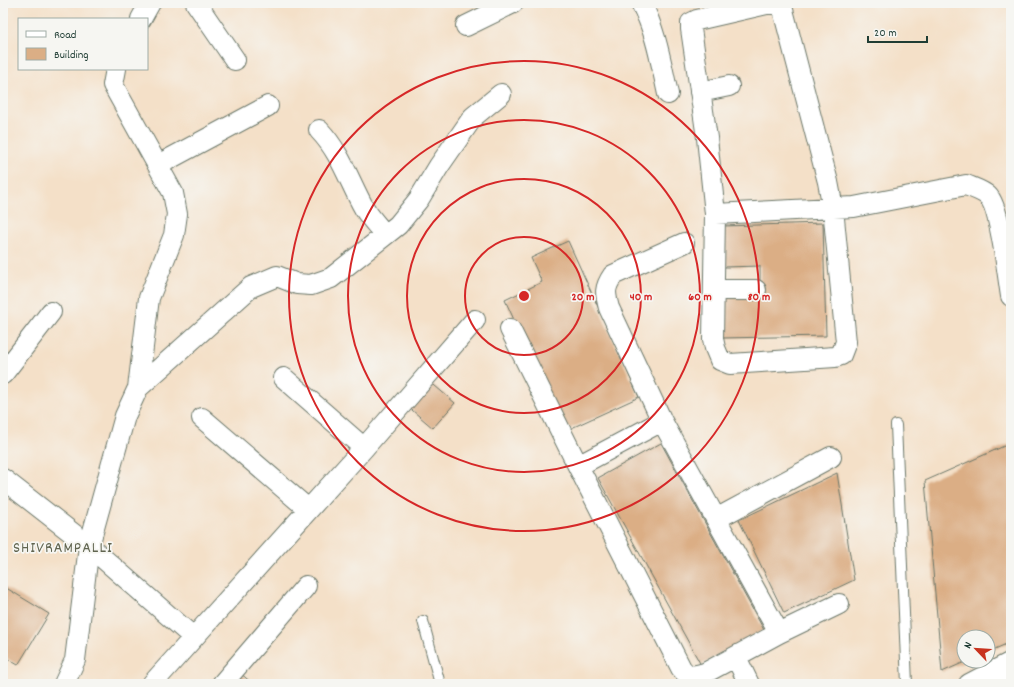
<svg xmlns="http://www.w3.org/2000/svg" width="1014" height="687" viewBox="0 0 1014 687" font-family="Dekko,sans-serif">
  <rect width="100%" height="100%" fill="#f6f6f2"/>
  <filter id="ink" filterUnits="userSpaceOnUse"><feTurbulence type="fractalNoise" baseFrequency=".025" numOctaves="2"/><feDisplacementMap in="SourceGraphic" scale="8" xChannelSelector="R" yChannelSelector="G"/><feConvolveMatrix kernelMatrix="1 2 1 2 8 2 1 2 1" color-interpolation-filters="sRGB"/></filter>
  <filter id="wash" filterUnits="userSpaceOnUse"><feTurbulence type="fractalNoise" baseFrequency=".012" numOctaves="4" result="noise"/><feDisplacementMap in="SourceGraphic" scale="16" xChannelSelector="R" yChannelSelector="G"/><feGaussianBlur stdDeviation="0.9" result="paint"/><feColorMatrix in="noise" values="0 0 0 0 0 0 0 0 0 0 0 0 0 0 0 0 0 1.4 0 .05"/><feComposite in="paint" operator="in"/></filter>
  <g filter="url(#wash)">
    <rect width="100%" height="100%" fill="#f4e0c8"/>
    <g id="blocks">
      <!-- building -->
      <path fill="#dbae85" d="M823,223L826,336L722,338L721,293L760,292V266L724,267L723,226Z
        M568,241L639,397L565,431L505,300L542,282L531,258Z
        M428,380L455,403L433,428L406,405Z
        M661,443L764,630L701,665L598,478Z
        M1011,443V642L988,652V637H964V661H967L942,672L925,481Z
        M837,473L854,580L784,613L739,520Z
        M3,586L49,614L18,665L3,656Z
        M239,672L253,684H229Z"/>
    </g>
  </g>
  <g filter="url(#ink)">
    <use href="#blocks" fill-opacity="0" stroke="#6a7668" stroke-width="1"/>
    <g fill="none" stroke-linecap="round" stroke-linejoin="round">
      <defs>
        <path id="lane" d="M896,425L907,684
          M423,621L440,684"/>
        <path id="street" d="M196,3L235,60
          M641,3C656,31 661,63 668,94
          M141,19L150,3
          M466,26L513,3
          M700,92L729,86
          M319,130C341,153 349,181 364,208C370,218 378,226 385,235
          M158,165L268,106
          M715,214L713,339L715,348L720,360L730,364L835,357L841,355L846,342L833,208L715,214L707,138L691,29V23L697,20L771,3L778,5L783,10L828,182L833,208L854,207L966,185C973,188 983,191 988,196C1000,207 1008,278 1011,296
          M684,243L613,275C604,288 605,293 609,308L662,421L779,633
          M714,290H756
          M510,329L578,466L681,668C689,678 694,676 705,673L779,633L839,604
          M3,374L51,312
          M284,378L364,448
          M138,388L251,287L277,276L297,284L311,285L331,278L398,225L419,199L439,166L473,117L501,94
          M202,418L308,509
          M578,466L662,421
          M3,479L89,546L193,637
          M716,519L831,457
          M736,657L749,684
          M64,684L75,660L89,546L125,416L138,388L149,298L174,235L177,214L173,193L113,85L116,69
          M152,684L364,448L475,320
          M222,684L306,586
          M969,684L1011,662"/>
        <path id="highway" d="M998,684L1011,677"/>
      </defs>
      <!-- lane casing -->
      <use href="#lane" stroke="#6a7668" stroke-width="12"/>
      <!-- street casing -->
      <use href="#street" stroke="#6a7668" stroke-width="22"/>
      <!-- highway casing -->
      <use href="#highway" stroke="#6a7668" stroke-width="24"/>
      <!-- lane -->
      <use href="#lane" stroke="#fff" stroke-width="10"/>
      <!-- street -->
      <use href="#street" stroke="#fff" stroke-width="20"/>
      <!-- highway -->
      <use href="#highway" stroke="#fff" stroke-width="22"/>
    </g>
  </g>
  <!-- distance rings -->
  <g fill="none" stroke="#d62828" stroke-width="2">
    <circle cx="524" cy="296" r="59"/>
    <circle cx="524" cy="296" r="117"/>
    <circle cx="524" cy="296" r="176"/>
    <circle cx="524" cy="296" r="235"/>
  </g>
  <g text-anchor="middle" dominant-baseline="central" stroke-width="3.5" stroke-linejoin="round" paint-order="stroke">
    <!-- quarter labels -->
    <g font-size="16" letter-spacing="1" fill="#616550" stroke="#f6f6f2">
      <text x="63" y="548">SHIVRAMPALLI</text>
    </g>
  </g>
  <circle cx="524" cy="296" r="6" fill="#d62828" stroke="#f6f6f2" stroke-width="2"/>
  <g font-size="12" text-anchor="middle" font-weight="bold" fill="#d62828" stroke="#f6f6f2" stroke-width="3.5" stroke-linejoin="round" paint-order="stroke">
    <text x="583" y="300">20 m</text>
    <text x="641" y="300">40 m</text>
    <text x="700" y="300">60 m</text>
    <text x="759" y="300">80 m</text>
  </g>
  <!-- margin -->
  <rect width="1014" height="687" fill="none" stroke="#f6f6f2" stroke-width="16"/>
  <!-- legend -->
  <rect x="18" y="18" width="130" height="52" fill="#f6f6f2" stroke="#a0aca6"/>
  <rect x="26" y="31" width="20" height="6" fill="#ffffff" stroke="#a0aca6"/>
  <text x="54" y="38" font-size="12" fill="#1f3d34">Road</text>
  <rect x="26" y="48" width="20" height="12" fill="#dbae85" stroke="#a0aca6"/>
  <text x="54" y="58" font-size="12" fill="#1f3d34">Building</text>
  <!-- north arrow -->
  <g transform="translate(976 649) rotate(295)"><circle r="19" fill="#f6f6f2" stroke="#a0aca6"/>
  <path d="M0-3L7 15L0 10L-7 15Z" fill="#c8321e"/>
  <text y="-6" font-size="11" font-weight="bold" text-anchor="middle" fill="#1f3d34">N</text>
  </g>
  <!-- scale -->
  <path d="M868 36v6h59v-6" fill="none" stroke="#1f3d34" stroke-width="2"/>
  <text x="874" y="36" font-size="12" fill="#1f3d34" stroke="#f6f6f2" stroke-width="3" paint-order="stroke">20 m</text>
</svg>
